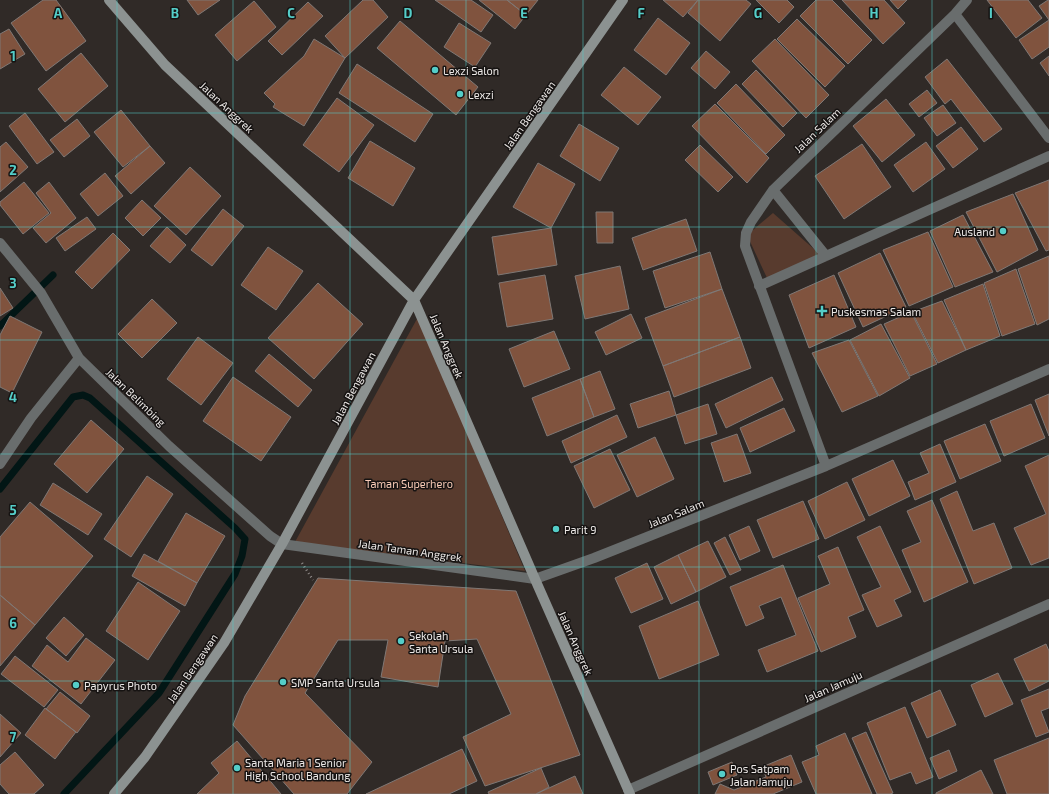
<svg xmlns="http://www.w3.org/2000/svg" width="1049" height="794" viewBox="0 0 1049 794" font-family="'Exo 2',sans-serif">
  <rect width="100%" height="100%" fill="#302a27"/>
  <!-- green -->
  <path fill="#583b2e" d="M773,213L823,257L767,278L747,235Z
    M418,317L525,571L295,542Z"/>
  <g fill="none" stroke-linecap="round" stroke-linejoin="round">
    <!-- stream -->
    <path stroke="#021615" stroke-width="7" d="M0,326L53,275
      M0,489L73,397L83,395L90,398L235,528L245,539L242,556L235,574L159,693L64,794"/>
  </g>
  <!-- building -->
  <path fill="#80533e" stroke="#7f7875" d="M43,0H56L86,41L46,71L11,23Z
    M187,0H220L198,15Z
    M363,0H373L388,17L345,58L325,36Z
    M435,0H471L493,15L481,32Z
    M479,0H507L526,15L515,29Z
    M507,0H538L526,15Z
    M663,0H698L683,17Z
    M698,0H746L751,4L720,41L688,13Z
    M756,0H787L794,7L779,23Z
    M816,0H832L872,40L848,64L800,16Z
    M842,0H884L905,23L883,44Z
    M890,0H907L898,9Z
    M987,0H1028L1042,18L1016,38Z
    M1048,0H1049V47L1032,59L1019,40L1049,20L1039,6Z
    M254,1L276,27L237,61L215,35Z
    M308,2L323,16L282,55L268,41Z
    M658,18L690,43L666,75L634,50Z
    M797,19L845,66L825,87L777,39Z
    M400,21L478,87L456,115L377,48Z
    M459,23L491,43L475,67L444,47Z
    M9,29L25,54L0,69V34Z
    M314,39L345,58L304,126L273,107L275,104L264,93L304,56Z
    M775,39L829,95L806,118L752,61Z
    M706,51L730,72L715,89L691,68Z
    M81,53L108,86L65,122L38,89Z
    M1049,56V76L1040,63Z
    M947,59L1002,129L984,142L951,99L945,104L925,77Z
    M357,64L433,114L415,142L339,93Z
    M624,67L661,97L638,125L601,95Z
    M756,70L797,113L783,127L742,84Z
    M736,84L785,135L766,154L717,103Z
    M927,90L937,103L919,117L909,104Z
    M337,98L374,125L339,172L303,145Z
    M886,99L915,135L882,162L853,126Z
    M715,104L769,158L747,183L692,126Z
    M943,105L956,123L937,136L924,118Z
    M121,110L150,146L123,167L94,132Z
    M25,113L54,152L37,164L9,126Z
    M77,119L90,136L64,157L50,140Z
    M579,124L619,148L600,181L560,156Z
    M961,127L978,149L953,168L936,146Z
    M370,141L415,168L393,206L348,178Z
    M6,142L28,167L0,192V147Z
    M926,142L945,169L913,192L894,165Z
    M862,144L891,187L844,219L815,176Z
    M700,145L733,177L718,192L685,160Z
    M150,146L165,163L131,194L115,176Z
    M538,163L575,184L551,228L513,207Z
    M190,167L221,196L186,235L154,206Z
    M105,173L123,196L98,216L80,194Z
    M1049,180V250L1046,251L1015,193Z
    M24,182L49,213L23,234L0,205V202Z
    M49,182L76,218L46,243L33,228L51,213L36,193Z
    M1013,194L1038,250L997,272L966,212Z
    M142,200L161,218L143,236L125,218Z
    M223,209L244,226L212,266L191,250Z
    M596,212H613V243H597Z
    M963,215L993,272L955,287L930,231Z
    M87,217L96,229L65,251L56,238Z
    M686,219L697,251L643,270L632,238Z
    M167,227L186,245L170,263L150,246Z
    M551,228L557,265L498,275L492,237Z
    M928,232L953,287L909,306L883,250Z
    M113,233L130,250L92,289L75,272Z
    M268,247L303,271L276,310L241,285Z
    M710,252L722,289L665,308L653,271Z
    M880,253L906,307L863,327L838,273Z
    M1049,256V319L1037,325L1018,269Z
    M620,266L629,309L585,319L575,276Z
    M1016,269L1035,324L1002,336L984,283Z
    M545,275L553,319L507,327L499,283Z
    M834,275L856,327L809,348L789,295Z
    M318,283L363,324L314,379L268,338Z
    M983,284L1000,336L966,350L944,300Z
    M0,288L13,308L0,316Z
    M722,289L740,337L663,366L645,318Z
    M152,299L177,323L142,358L118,334Z
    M942,301L966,350L938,363L912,312Z
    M911,312L937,364L910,376L884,324Z
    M631,314L642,338L606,355L595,332Z
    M10,316L42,332L12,393L0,387V335Z
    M881,324L910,378L879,396L850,340Z
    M554,331L570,369L524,387L509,349Z
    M198,337L233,363L201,405L167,379Z
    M740,337L751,368L674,397L663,366Z
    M849,340L878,396L842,412L812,353Z
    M269,354L312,390L298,407L255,371Z
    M600,371L615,409L594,417L580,379Z
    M233,377L291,417L261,461L203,421Z
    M772,377L783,400L726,428L715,404Z
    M580,379L594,417L547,436L532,398Z
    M669,391L676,415L638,428L630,404Z
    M1049,394V436L1035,400Z
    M708,404L717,434L685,444L676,415Z
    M1031,404L1045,438L1004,456L990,421Z
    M784,408L795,431L750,452L740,428Z
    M617,415L627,437L571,463L562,441Z
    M91,420L124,449L87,493L54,464Z
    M985,424L1001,461L960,479L944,441Z
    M737,434L751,473L724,482L711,443Z
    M655,437L674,479L637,497L617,455Z
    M940,444L956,482L915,500L908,482L929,473L920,453Z
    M610,449L630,490L594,508L574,466Z
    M1049,455V558L1031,565L1014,528L1046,514L1025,466Z
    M893,460L910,496L869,516L852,479Z
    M147,476L173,494L131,557L104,539Z
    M847,482L865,520L825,539L808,501Z
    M53,483L102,514L88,535L40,505Z
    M957,491L973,531L994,523L1012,568L974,584L940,499Z
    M932,500L968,582L924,602L902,550L921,542L907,511Z
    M803,501L819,539L773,558L757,520Z
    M30,502L93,556L35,625L0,595V537Z
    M186,513L225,536L197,583L158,561Z
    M749,526L760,551L740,560L729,535Z
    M880,526L911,592L894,600L902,616L877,627L862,595L881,587L857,537Z
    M725,537L741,570L730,575L714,543Z
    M708,541L726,577L696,592L678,555Z
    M838,547L864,610L848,617L856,637L821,652L798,598L830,584L818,556Z
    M144,554L197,583L185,606L132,576Z
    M678,555L696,592L671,604L654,567Z
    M647,563L663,599L631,613L615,578Z
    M783,565L818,651L767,672L758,650L796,635L781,597L759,606L764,618L746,626L730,587Z
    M318,578L516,591L580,755L485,786L463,737L511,714L477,639L445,641L438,687L381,677L388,640H338L305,693L372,762L347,794H294L233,725L245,696Z
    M138,582L180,611L148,660L106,631Z
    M0,595L35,625L0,666Z
    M698,601L719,655L659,679L639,626Z
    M64,617L84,635L66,656L46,638Z
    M86,638L115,660L81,704L32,666L47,645L68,662Z
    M1046,644L1049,651V681L1029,691L1014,659Z
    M15,656L58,690L44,707L1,674Z
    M998,673L1013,704L985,717L971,685Z
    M1049,689V708L1041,711L1049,732L1036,737L1021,700Z
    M940,690L956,725L927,738L911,703Z
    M60,692L90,716L77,733L46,709Z
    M905,707L933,777L916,784L911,772L890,780L867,723Z
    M45,708L76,732L55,759L25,735Z
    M0,714L21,733L0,757Z
    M866,732L893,793L890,794H877L852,738Z
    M845,733L872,794H816L802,762L819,755L816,746Z
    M1049,738V794H1007L994,760Z
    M237,741L281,794H197L219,773L211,763Z
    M462,749L477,781L449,794H366Z
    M949,750L957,771L939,779L930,758Z
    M15,752L44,785L34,794H9L0,784V765Z
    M791,755L802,782L773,794H715L720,784L734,790L766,777L762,767Z
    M732,762L737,775L713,785L708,772Z
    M541,768L549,787L536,794H489L488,792Z
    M981,770L993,794H936V793Z
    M575,776L583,794H536Z"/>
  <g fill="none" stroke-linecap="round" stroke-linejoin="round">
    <!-- path -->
    <path stroke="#908b89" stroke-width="2.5" stroke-dasharray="1 3" stroke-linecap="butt" d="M302,563L313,580"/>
    <!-- street -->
    <path stroke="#696d6d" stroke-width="10" d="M955,14L1049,138
      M773,190L826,256
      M0,243L41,293L79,358L169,446L270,536L282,544L535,579L594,558L826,466L1049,369
      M759,286L1049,156
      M0,464L31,418L79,358
      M826,466L745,246L746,233L751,222L773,190L955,14L967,0
      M628,790L1049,604"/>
    <!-- secondary -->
    <path stroke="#8c9291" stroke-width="10" d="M109,0L165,65L414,300L538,586L630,794
      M114,794L145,757L224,643L282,544L414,300L623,0"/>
  </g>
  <!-- grid -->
  <path fill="none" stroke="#54cdc8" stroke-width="1" stroke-opacity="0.55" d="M117,0V794M233,0V794M350,0V794M466,0V794M583,0V794M699,0V794M816,0V794M932,0V794M0,113H1049M0,227H1049M0,340H1049M0,454H1049M0,567H1049M0,681H1049"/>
  <!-- markers -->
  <g fill="#54cdc8" stroke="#161312" stroke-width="1.5">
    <circle cx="435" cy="70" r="4"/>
    <circle cx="460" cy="94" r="4"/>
    <circle cx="1003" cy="231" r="4"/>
    <path d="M820 305h4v4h4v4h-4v4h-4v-4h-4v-4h4z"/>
    <circle cx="556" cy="529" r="4"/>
    <circle cx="401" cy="641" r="4"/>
    <circle cx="283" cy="682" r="4"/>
    <circle cx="76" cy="685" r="4"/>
    <circle cx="237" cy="768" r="4"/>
    <circle cx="722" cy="774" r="4"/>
  </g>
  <g text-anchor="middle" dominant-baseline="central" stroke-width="3" stroke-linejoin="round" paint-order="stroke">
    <!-- poi labels -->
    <g font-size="11" fill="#ede9e7" stroke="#161312" text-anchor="start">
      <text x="443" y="70">Lexzi Salon</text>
      <text x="468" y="94">Lexzi</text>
      <text x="995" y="231" text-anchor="end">Ausland</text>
      <text x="831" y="311">Puskesmas Salam</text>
      <text x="564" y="529">Parit 9</text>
      <text x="409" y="635">Sekolah<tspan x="409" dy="13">Santa Ursula</tspan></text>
      <text x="291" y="682">SMP Santa Ursula</text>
      <text x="84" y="685">Papyrus Photo</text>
      <text x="245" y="762">Santa Maria 1 Senior<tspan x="245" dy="13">High School Bandung</tspan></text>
      <text x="730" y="768">Pos Satpam<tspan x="730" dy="13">Jalan Jamuju</tspan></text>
    </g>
    <!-- street labels -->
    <g font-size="11" fill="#ede9e7" stroke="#161312">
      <text transform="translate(227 107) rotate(43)">Jalan Anggrek</text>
      <text transform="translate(529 115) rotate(-55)">Jalan Bengawan</text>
      <text transform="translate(817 130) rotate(-44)">Jalan Salam</text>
      <text transform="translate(447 346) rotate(67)">Jalan Anggrek</text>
      <text transform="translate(353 388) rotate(-62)">Jalan Bengawan</text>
      <text transform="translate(136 397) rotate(44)">Jalan Belimbing</text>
      <text transform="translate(676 513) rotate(-22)">Jalan Salam</text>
      <text transform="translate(410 550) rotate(8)">Jalan Taman Anggrek</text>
      <text transform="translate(576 643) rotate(66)">Jalan Anggrek</text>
      <text transform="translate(192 668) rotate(-56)">Jalan Bengawan</text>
      <text transform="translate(833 686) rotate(-24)">Jalan Jamuju</text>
    </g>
    <!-- park labels -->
    <g font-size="11" fill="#fbcdb8" stroke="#161312">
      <text x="409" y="483">Taman Superhero</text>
    </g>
  </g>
  <g font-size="13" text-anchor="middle" font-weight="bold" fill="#54cdc8" stroke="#161312" stroke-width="3" stroke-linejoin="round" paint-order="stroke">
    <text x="58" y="18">A</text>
    <text x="175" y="18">B</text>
    <text x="291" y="18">C</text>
    <text x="408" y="18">D</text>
    <text x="524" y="18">E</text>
    <text x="641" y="18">F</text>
    <text x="758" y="18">G</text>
    <text x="874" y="18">H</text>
    <text x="991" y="18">I</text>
    <text x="13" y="61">1</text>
    <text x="13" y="175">2</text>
    <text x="13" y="288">3</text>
    <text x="13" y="402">4</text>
    <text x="13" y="515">5</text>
    <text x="13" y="628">6</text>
    <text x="13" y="742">7</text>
  </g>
</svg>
